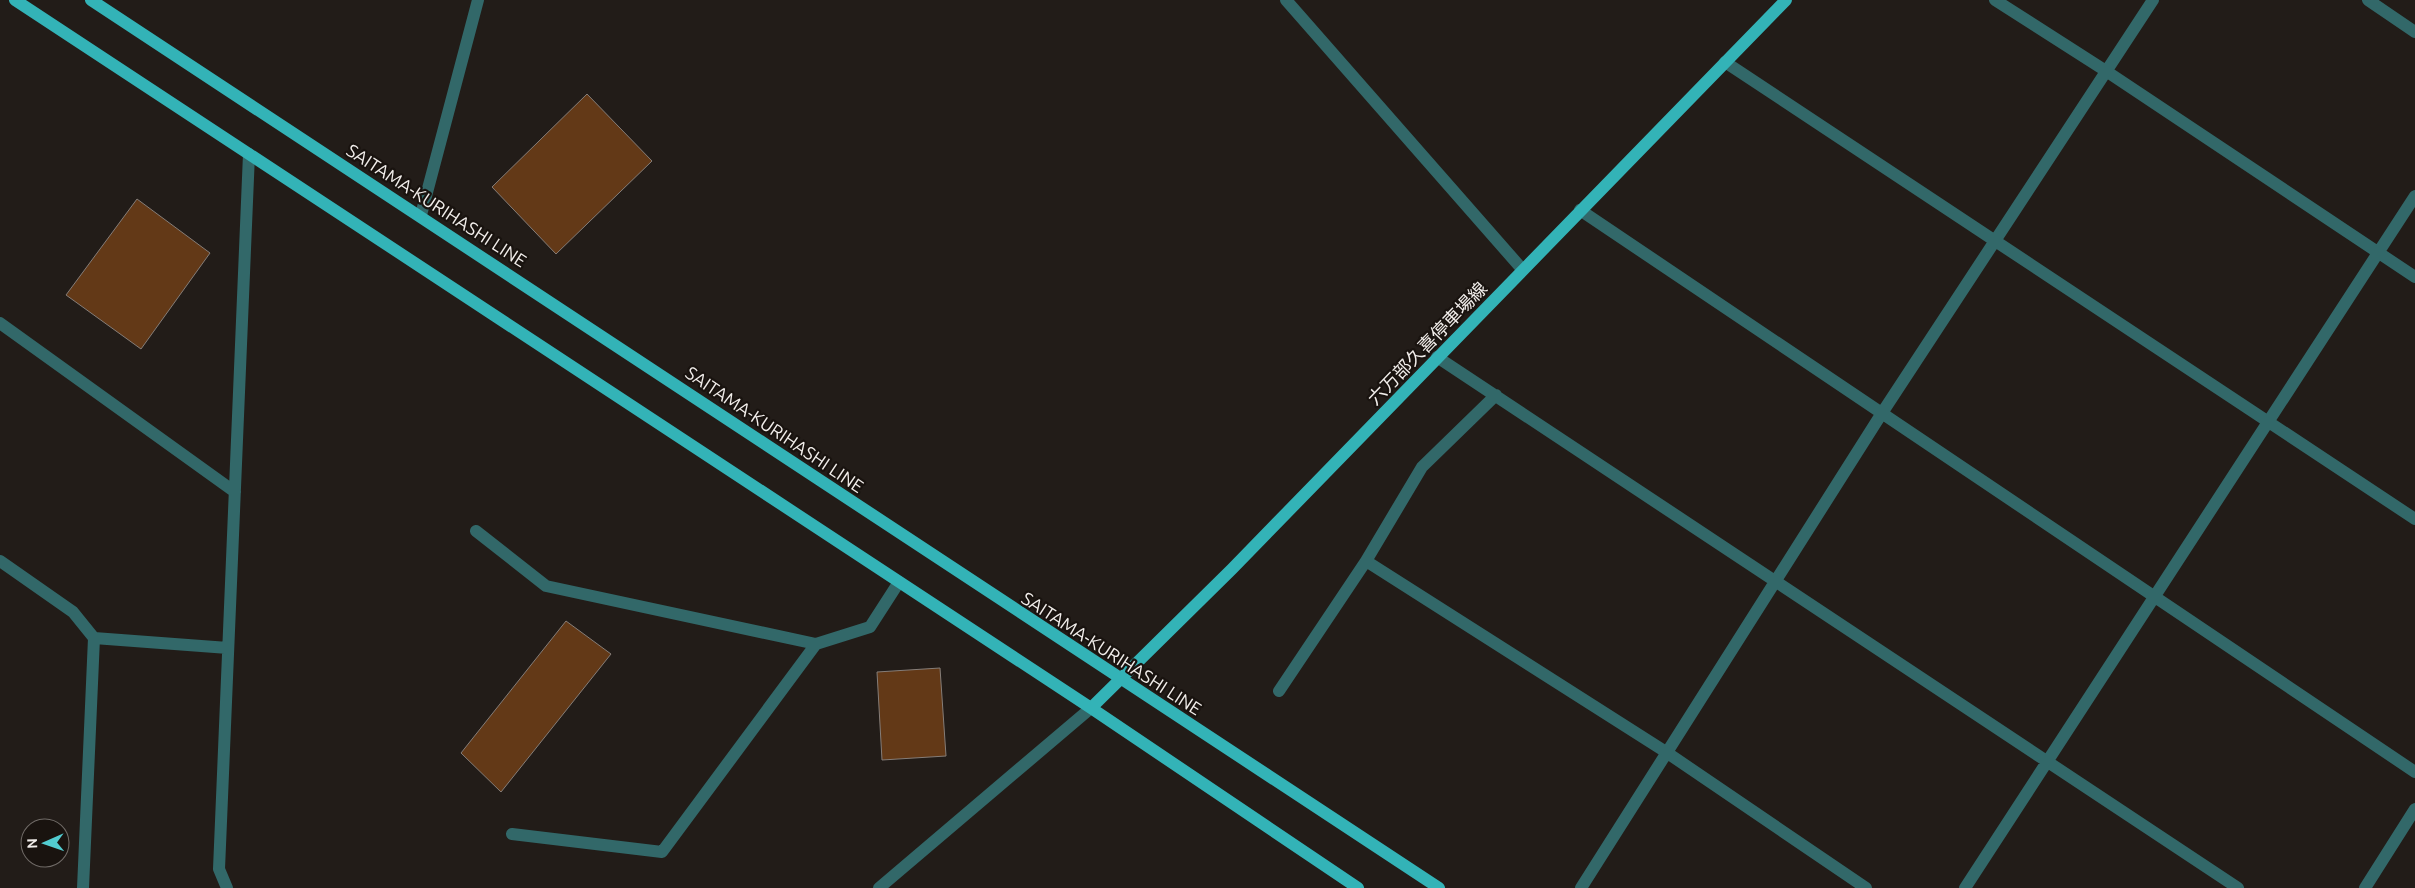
<svg xmlns="http://www.w3.org/2000/svg" width="2415" height="888" viewBox="0 0 2415 888" font-family="Ubuntu,'Noto Sans JP',sans-serif">
  <rect width="100%" height="100%" fill="#221c18"/>
  <!-- building -->
  <path fill="#633917" stroke="#857d78" d="M587,94L652,161L556,254L492,187Z
    M137,199L210,253L141,349L66,295Z
    M566,621L611,654L501,792L461,753Z
    M940,668L946,756L882,760L877,672Z"/>
  <g fill="none" stroke-linecap="round" stroke-linejoin="round">
    <!-- minor -->
    <path stroke="#326869" stroke-width="12" d="M1286,0L1522,269
      M1995,0L2106,71L2415,277
      M2368,0L2415,32
      M1725,62L2415,519
      M1580,210L2415,772
      M421,215L478,0
      M0,323L235,492
      M1437,357L2238,888
      M476,531L546,586L816,644L870,627L899,582
      M0,561L73,612L94,638L83,888
      M1366,561L1666,752L1866,888
      M94,638L228,648
      M1279,691L1366,561L1422,467L1496,395
      M512,834L662,852L816,644
      M227,888L219,869L249,154
      M879,888L1091,708
      M1581,888L1882,413L2153,0
      M1965,888L2415,196
      M2365,888L2415,809"/>
    <!-- major -->
    <path stroke="#33b3b7" stroke-width="12" d="M15,0L1091,708L1358,888
      M91,0C542,293 988,595 1439,888
      M1091,708L1232,569L1786,0"/>
  </g>
  <g text-anchor="middle" dominant-baseline="central" stroke-width="4.5" stroke-linejoin="round" paint-order="stroke">
    <!-- street labels -->
    <g font-size="18" fill="#f2eeeb" stroke="#19130f">
      <text transform="translate(437 205) rotate(33)">SAITAMA-KURIHASHI LINE</text>
      <text transform="translate(1427 343) rotate(-46)">六万部久喜停車場線</text>
      <text transform="translate(775 429) rotate(34)">SAITAMA-KURIHASHI LINE</text>
      <text transform="translate(1112 653) rotate(33)">SAITAMA-KURIHASHI LINE</text>
    </g>
  </g>
  <!-- north arrow -->
  <g transform="translate(45 843) rotate(268)"><circle r="24" fill="#19130f" stroke="#706b67"/>
  <path d="M0-4L9 19L0 12L-9 19Z" fill="#52ccd0"/>
  <text y="-8" font-size="14" font-weight="bold" text-anchor="middle" fill="#f2eeeb">N</text>
  </g>
</svg>
